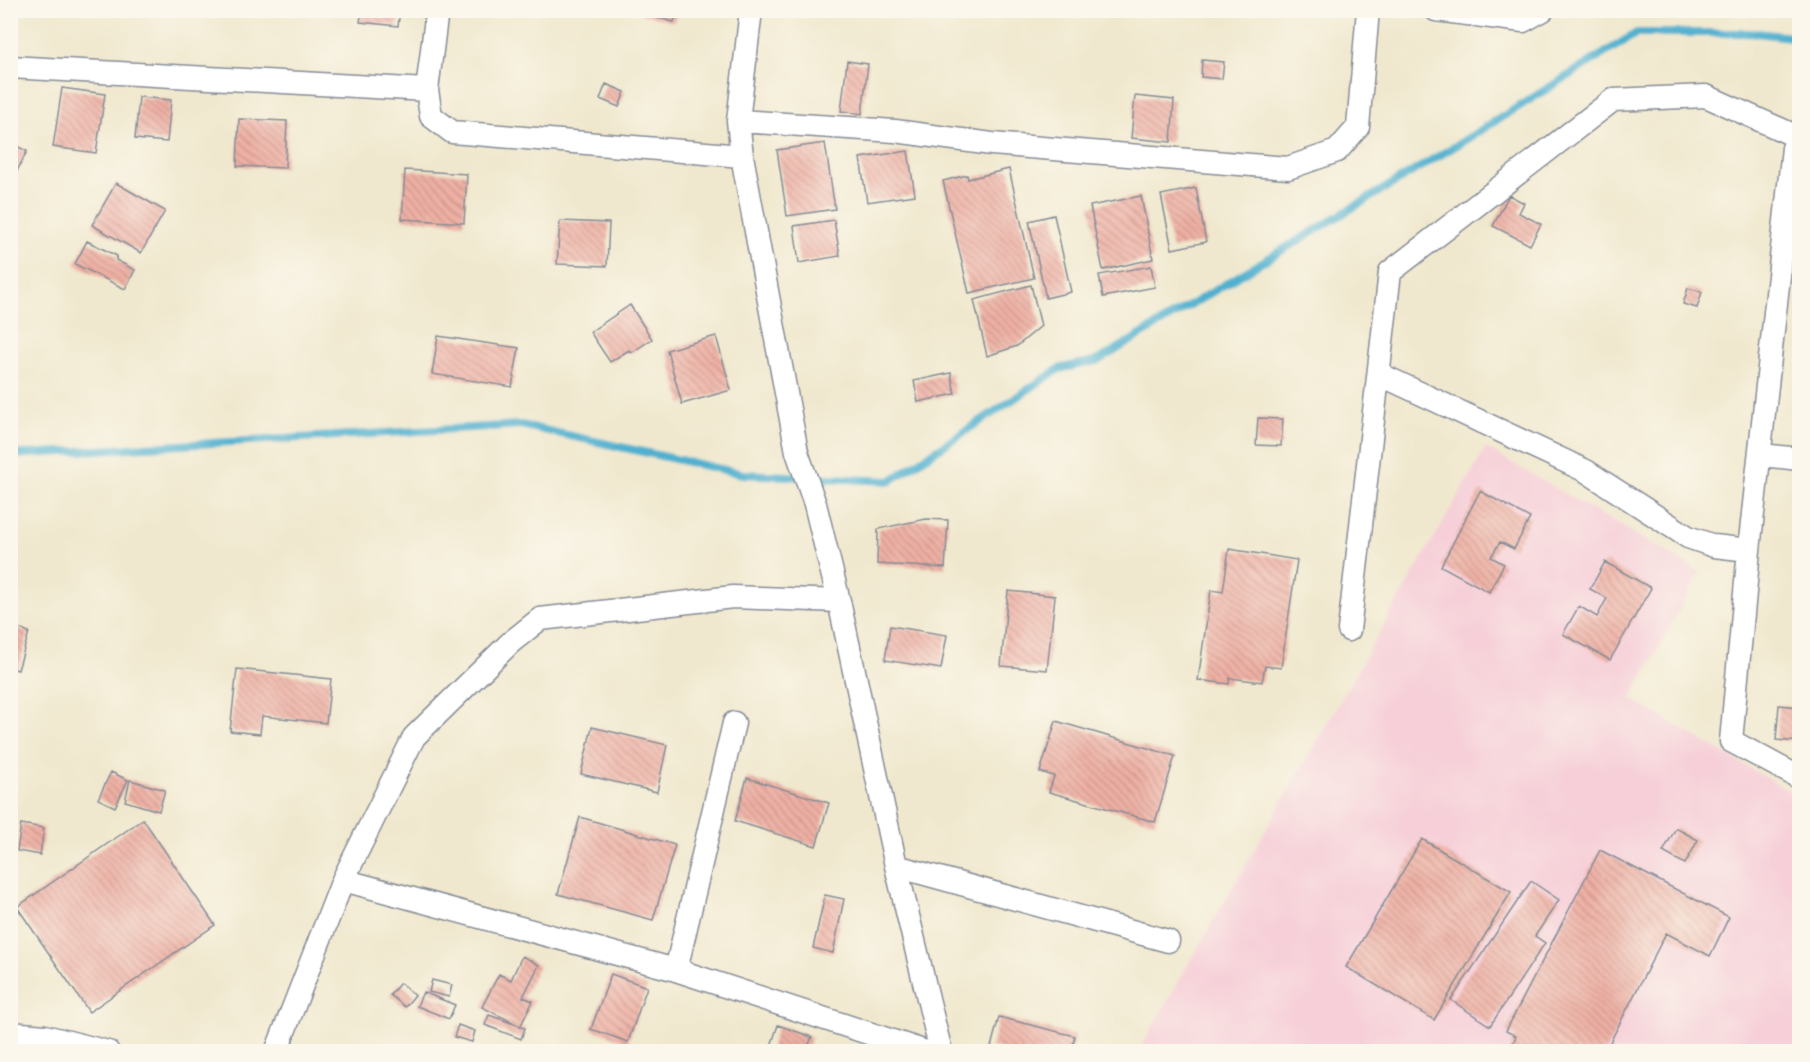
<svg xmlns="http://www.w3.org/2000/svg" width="1810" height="1062" viewBox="0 0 1810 1062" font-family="'IM FELL DW Pica',serif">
  <defs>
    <pattern id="building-back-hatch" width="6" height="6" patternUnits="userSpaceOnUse" patternTransform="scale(1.5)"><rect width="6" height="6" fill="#f0b1a4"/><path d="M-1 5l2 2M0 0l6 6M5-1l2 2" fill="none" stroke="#c29089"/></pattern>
  </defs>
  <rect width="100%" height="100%" fill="#fbf7ec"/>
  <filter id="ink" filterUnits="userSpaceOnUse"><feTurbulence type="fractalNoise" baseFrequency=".0167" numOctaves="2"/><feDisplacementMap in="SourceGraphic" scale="12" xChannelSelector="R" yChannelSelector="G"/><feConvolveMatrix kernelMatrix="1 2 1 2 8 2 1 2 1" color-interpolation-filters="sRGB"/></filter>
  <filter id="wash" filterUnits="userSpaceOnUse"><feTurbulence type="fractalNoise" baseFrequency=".008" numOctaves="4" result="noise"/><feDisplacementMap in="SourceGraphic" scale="24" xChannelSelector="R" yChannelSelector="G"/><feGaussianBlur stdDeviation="1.35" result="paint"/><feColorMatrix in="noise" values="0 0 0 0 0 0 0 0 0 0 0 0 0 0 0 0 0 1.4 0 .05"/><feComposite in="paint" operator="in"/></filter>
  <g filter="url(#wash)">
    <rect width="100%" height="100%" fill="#f0e8ce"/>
    <!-- built -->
    <path fill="#f6cfd8" d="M1486,448L1700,572L1631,699L1799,797V1051L1138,1052Z"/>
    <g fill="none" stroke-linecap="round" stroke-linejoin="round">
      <!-- stream -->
      <path stroke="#50b0cf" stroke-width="8" d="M10,455L521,425L743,474L890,481L1059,369L1099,360L1452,148L1637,33H1757L1800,38"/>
    </g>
    <g id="blocks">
      <!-- building -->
      <path fill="url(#building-back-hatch)" d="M362,10H400L398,26L360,22Z
        M643,10H677L674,22L642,14Z
        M1202,60L1224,62L1222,79L1201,77Z
        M847,61L868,64L862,114L841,111Z
        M606,84L625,92L619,107L600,99Z
        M62,88L105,94L96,153L53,147Z
        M1135,96L1174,100L1171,142L1131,138Z
        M139,97L171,100L167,142L135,139Z
        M239,119L287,121L285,168L237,166Z
        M10,143L27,151L10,185Z
        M825,143L835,209L787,216L777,150Z
        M908,151L915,195L867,202L860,158Z
        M1009,169L1034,278L969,293L943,181L967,175L968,179Z
        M405,170L467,174L464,223L402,219Z
        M116,183L165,211L141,253L92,225Z
        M1196,188L1206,242L1172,249L1161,195Z
        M1509,195L1524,203L1519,213L1541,224L1530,245L1493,226Z
        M1141,196L1153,259L1103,270L1090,206Z
        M1054,215L1071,292L1046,298L1029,221Z
        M834,220L840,256L799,263L794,226Z
        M560,221L609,223L607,266L557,264Z
        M87,241L117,256L116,260L135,270L125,289L75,264Z
        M1151,266L1155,287L1103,297L1099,275Z
        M1031,285L1041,326L1017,346L987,356L974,300Z
        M1688,288L1702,292L1697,308L1683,304Z
        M630,305L652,339L631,353L629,350L610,362L590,332Z
        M438,336L519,348L512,387L432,374Z
        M716,336L731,390L682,404L667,350Z
        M951,373L955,394L918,402L914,381Z
        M1258,418L1283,419L1281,446L1256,445Z
        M1480,491L1530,518L1514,549L1500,542L1491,557L1504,564L1489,592L1441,566Z
        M926,519L948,520L945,568L877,564L878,529Z
        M1229,549L1297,560L1281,668L1265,666L1262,682L1230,678L1229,684L1198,680L1211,590L1223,592Z
        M1605,562L1651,588L1610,660L1563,634L1579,606L1597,617L1607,598L1590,589Z
        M1008,591L1055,596L1047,670L1001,666Z
        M10,626L29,632L18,670L10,668Z
        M890,626L947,635L941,669L885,660Z
        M237,669L331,679L326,723L262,716L260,734L230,731Z
        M1779,705L1800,707V742L1776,740Z
        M1056,721L1175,756L1155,822L1049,792L1054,776L1040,772Z
        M592,727L667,745L657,792L581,774Z
        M111,772L128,780L115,807L98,799Z
        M747,778L829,803L816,846L735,821Z
        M130,780L165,790L159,811L125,801Z
        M580,817L675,845L653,920L558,894Z
        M143,819L215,925L89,1012L17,907Z
        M21,824L44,828L40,855L17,851Z
        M1676,828L1698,840L1685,864L1663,852Z
        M1422,839L1511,892L1434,1020L1346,967Z
        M1600,850L1729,917L1710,956L1666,933L1605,1052H1509L1516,1036L1506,1031Z
        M1531,881L1559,900L1535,936L1545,943L1490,1026L1451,1000Z
        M825,895L844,899L833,953L813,948Z
        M522,956L539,965L523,997L533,1001L520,1027L525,1028L521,1039L485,1025L489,1015L520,1026L482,1007L499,974L511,980Z
        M611,974L647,987L628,1042L591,1029Z
        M432,980L452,985L449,997L429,992Z
        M400,983L415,995L405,1007L390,995Z
        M423,992L455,1005L449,1019L417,1006Z
        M999,1017L1075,1036L1071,1052H1011L991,1047Z
        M458,1025L475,1031L472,1042L454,1037Z
        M778,1025L812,1037L806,1052H769Z"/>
    </g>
  </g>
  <g filter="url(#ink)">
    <use href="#blocks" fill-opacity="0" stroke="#868c96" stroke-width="1.5"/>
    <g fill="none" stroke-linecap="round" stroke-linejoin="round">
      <defs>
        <path id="minor" d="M437,10L427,90L431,116L452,132L742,156
          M751,10L738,121L742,156L797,452L815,504L839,601L896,866L941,1052
          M1436,10L1523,21L1543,10
          M10,67L427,90
          M738,121L895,131L992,144L1288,168L1337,151L1358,127L1368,10
          M1793,148L1749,550L1731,741L1800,778
          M1379,374L1586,471L1688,537L1714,546L1749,550
          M1761,455L1800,459
          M1349,630L1390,272L1613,100L1706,96L1800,138
          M896,866L1168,941
          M343,880L414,737L510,643L540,619L733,597L839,601
          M676,970L734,723
          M10,1033L45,1036L108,1052
          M276,1052L343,880L676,970L926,1052"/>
      </defs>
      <!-- minor casing -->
      <use href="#minor" stroke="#868c96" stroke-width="25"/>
      <!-- minor -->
      <use href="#minor" stroke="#fff" stroke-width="22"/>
    </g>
  </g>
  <!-- margin -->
  <rect width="1810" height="1062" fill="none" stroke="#fbf7ec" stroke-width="36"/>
</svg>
